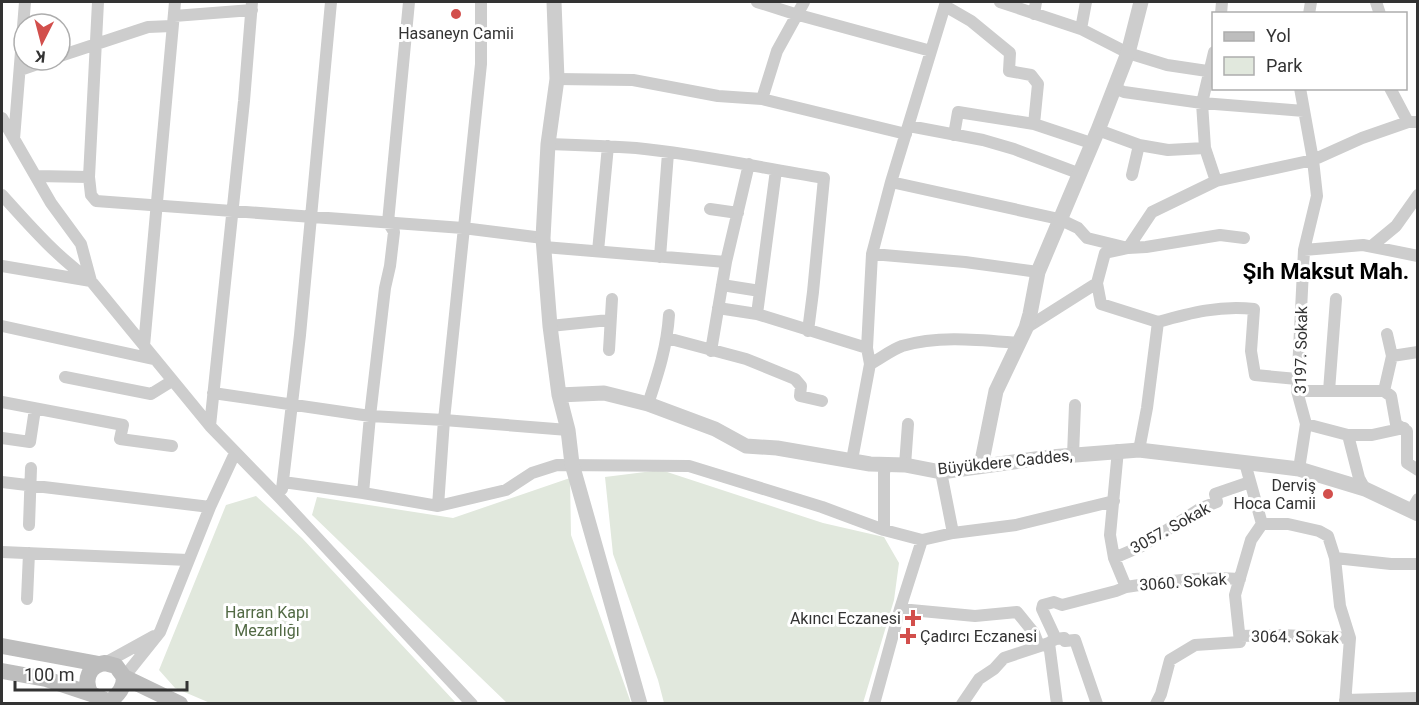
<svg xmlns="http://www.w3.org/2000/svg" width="1419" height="705" viewBox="0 0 1419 705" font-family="Roboto,sans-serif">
  <rect width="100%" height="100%" fill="#fff"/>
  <!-- green -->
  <path fill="#e1e8dd" d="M661,470L823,523L884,537L899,563L894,600L863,703H664L658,680L613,554L605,477Z
    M570,478L571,535L631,703H507L312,515L317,497L453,518Z
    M256,496L302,538L456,703H210L175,688L159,670L226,505Z"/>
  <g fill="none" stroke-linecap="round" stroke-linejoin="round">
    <!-- minor -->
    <path stroke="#cdcdcd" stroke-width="12" d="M98,2L89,177L91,195L96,201L463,228L543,238
      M757,2L795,14L931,51
      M1000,2L1081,29L1128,53L1167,65L1214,72
      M1376,2L1380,14
      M945,6L971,21L1010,53L1009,71L1031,75L1038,84L1034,124
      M1034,14L1036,2
      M1221,14L1222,2
      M1309,14L1311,2
      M174,16L252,10
      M1081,29L1086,2
      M1214,52L1202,103L1205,148L1216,181
      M60,56L148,27L172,26
      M20,70L49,60
      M557,79L633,80L718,96L762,99L906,134
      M1114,88L1124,92L1202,103L1304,111
      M1390,88L1408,122
      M762,99L777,51L804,2
      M2,118L51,203L81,244L91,281L2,266
      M909,126L983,140L1014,149L1078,173
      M1098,130L1139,145L1168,150L1205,148
      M954,135L958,112L1034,124L1091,143
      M14,139L25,2
      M548,144C578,145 607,146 636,148C699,154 761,168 824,178L813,292L808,331
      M1132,175L1139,145
      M36,176L89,177
      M891,182L1059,219L1078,228L1087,238L1128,248L1146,247L1220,235L1244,238
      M2,195C30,226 57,257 91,281L210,426L281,499L472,704
      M710,209L738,213
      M1373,245L1396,226L1418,195
      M544,247L726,262
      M1304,250L1363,245L1418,256
      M598,251L608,146
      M872,254L965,262L1038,272
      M660,257L668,153
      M1097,283L1101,304L1158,322L1147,408L1139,450
      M722,285L760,291
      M718,308L757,314L867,348
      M757,314L776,170
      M1158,322C1190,313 1220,305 1254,309L1251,351L1255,375L1297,379
      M2,326L153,359
      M550,326L609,320
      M1026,328L1097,283L1105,253L1128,248L1152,212L1216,181L1313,160L1362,138L1408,122H1418
      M1387,334L1392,356
      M667,338L746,359L795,379L801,386L800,396L822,401
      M144,346L175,2
      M609,350L612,299
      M711,351L726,262L749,164
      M1418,352L1392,356L1384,391L1391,396L1396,424L1407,431V463L1418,470
      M870,364C880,359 891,350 902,346C939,335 980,340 1018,343
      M65,377L151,394L172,381
      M1297,391H1384
      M1329,391L1336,299
      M213,393L370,416L444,420L568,430
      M2,402L123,425L120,439L172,446
      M648,404C658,374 667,347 669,315
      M1306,424L1348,435L1359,478L1365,489
      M210,426L244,101L252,2
      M1348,435H1372L1404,428
      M2,438L30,442L35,409
      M1073,455L1075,405
      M852,460L870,364L867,348L872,254L891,182L946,2
      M905,465L908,424
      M1299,469L1306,424L1297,391L1304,250L1317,196L1313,160L1300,88
      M941,472L953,533
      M2,482L210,507
      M283,482L363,493L438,506L506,490L532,473L557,465L689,466L822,507L884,530L922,540L900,609L874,704
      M282,489L300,335L331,2
      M363,493L370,416L385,288L390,266L394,232L388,222L409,2
      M438,506L444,420L481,64V2
      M1411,511L1418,499
      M1262,524H1288L1319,531L1328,536L1335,558L1340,606L1350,638L1345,704
      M29,525L31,468
      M884,530V473L886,463
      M922,540L953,533L1016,525L1114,501
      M2,552L188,560
      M1114,558L1142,546L1201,508L1217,502L1215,494L1250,482
      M1335,558L1391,564H1418
      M1126,587C1163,581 1203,576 1240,579
      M27,599L29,553
      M900,609L975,616L1017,612L1034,633L1039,646
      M1240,636L1280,635L1350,638
      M1056,639L1042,609L1043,605L1054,602L1062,605L1116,591L1126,587L1114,558L1110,535L1118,450
      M1050,642L1056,639L1064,638L1065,641L1075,640L1097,704
      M105,663L154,636
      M124,677L160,632L210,507L235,453
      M1345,700L1417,698
      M962,704L979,679L994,669L1004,658L1049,643L1057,704
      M1156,704L1161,694L1170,660L1195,645L1240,642L1235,595L1251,540L1262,524L1245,463"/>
    <!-- tertiary -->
    <path stroke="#cdcdcd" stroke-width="15" d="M554,2L557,79L548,144L543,238L550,326L559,395L568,430L572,464L640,704
      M559,395L604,393L648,404L715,429L746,446L777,448L870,464L905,465L941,472L1050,457L1139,450L1299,469L1365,489L1418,514
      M981,466L996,391L1026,328L1030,314L1038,272L1098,130L1128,53L1141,2"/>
    <!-- secondary -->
    <path stroke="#bdbdbd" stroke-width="16" d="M2,646L99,664
      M105,663L116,666L124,677C124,689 118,694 110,702L91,694C83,680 89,665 105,663Z
      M2,671L46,679L91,694
      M124,677L180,704"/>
  </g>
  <!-- markers -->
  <g fill="#d24f4c" stroke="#fff" stroke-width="2">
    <circle cx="456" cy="14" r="6"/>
    <circle cx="1328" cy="494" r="6"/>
    <path d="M910 609h6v6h6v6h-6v6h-6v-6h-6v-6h6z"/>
    <path d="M905 627h6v6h6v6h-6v6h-6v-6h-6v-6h6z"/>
  </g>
  <g text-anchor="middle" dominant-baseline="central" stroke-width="6" stroke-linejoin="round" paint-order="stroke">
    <!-- poi labels -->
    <g font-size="16" fill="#333" stroke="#fff" text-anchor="end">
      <text x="456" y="33" text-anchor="middle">Hasaneyn Camii</text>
      <text x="1316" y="485">Derviş<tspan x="1316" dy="18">Hoca Camii</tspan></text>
      <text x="901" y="618">Akıncı Eczanesi</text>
      <text x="920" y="636" text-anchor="start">Çadırcı Eczanesi</text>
    </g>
    <!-- street labels -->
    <g font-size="16" fill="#333" stroke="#fff">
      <text transform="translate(1301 350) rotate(-89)">3197. Sokak</text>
      <text transform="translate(1005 462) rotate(-6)">Büyükdere Caddes,</text>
      <text transform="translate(1170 528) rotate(-29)">3057. Sokak</text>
      <text transform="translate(1183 582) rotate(-4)">3060. Sokak</text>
      <text transform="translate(1295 637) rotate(1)">3064. Sokak</text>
    </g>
    <!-- park labels -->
    <g font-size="16" fill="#526a44" stroke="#fff">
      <text x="267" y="612">Harran Kapı<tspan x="267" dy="18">Mezarlığı</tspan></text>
    </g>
    <!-- district labels -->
    <g font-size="22" font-weight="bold" fill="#000" stroke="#fff">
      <text x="1326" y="271">Şıh Maksut Mah.</text>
    </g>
  </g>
  <!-- border -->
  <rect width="1419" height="705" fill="none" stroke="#333333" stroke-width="6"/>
  <!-- legend -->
  <rect x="1212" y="12" width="195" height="78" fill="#ffffff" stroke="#adadad" stroke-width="1.5"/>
  <rect x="1224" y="32" width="30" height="9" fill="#bdbdbd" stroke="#adadad" stroke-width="1.5"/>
  <text x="1266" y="42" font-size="18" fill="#333333">Yol</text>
  <rect x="1224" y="57" width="30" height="18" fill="#e1e8dd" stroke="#adadad" stroke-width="1.5"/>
  <text x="1266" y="72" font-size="18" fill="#333333">Park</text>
  <!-- north arrow -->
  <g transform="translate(42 42) rotate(186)"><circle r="28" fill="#ffffff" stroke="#adadad" stroke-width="1.5"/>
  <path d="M0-4.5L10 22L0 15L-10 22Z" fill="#d24f4c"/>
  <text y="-9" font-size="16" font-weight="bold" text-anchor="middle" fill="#333333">K</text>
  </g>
  <!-- scale -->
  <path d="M15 681v9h172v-9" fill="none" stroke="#333333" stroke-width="3"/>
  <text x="24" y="681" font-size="18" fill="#333333" stroke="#ffffff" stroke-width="4.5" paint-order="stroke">100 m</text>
</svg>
